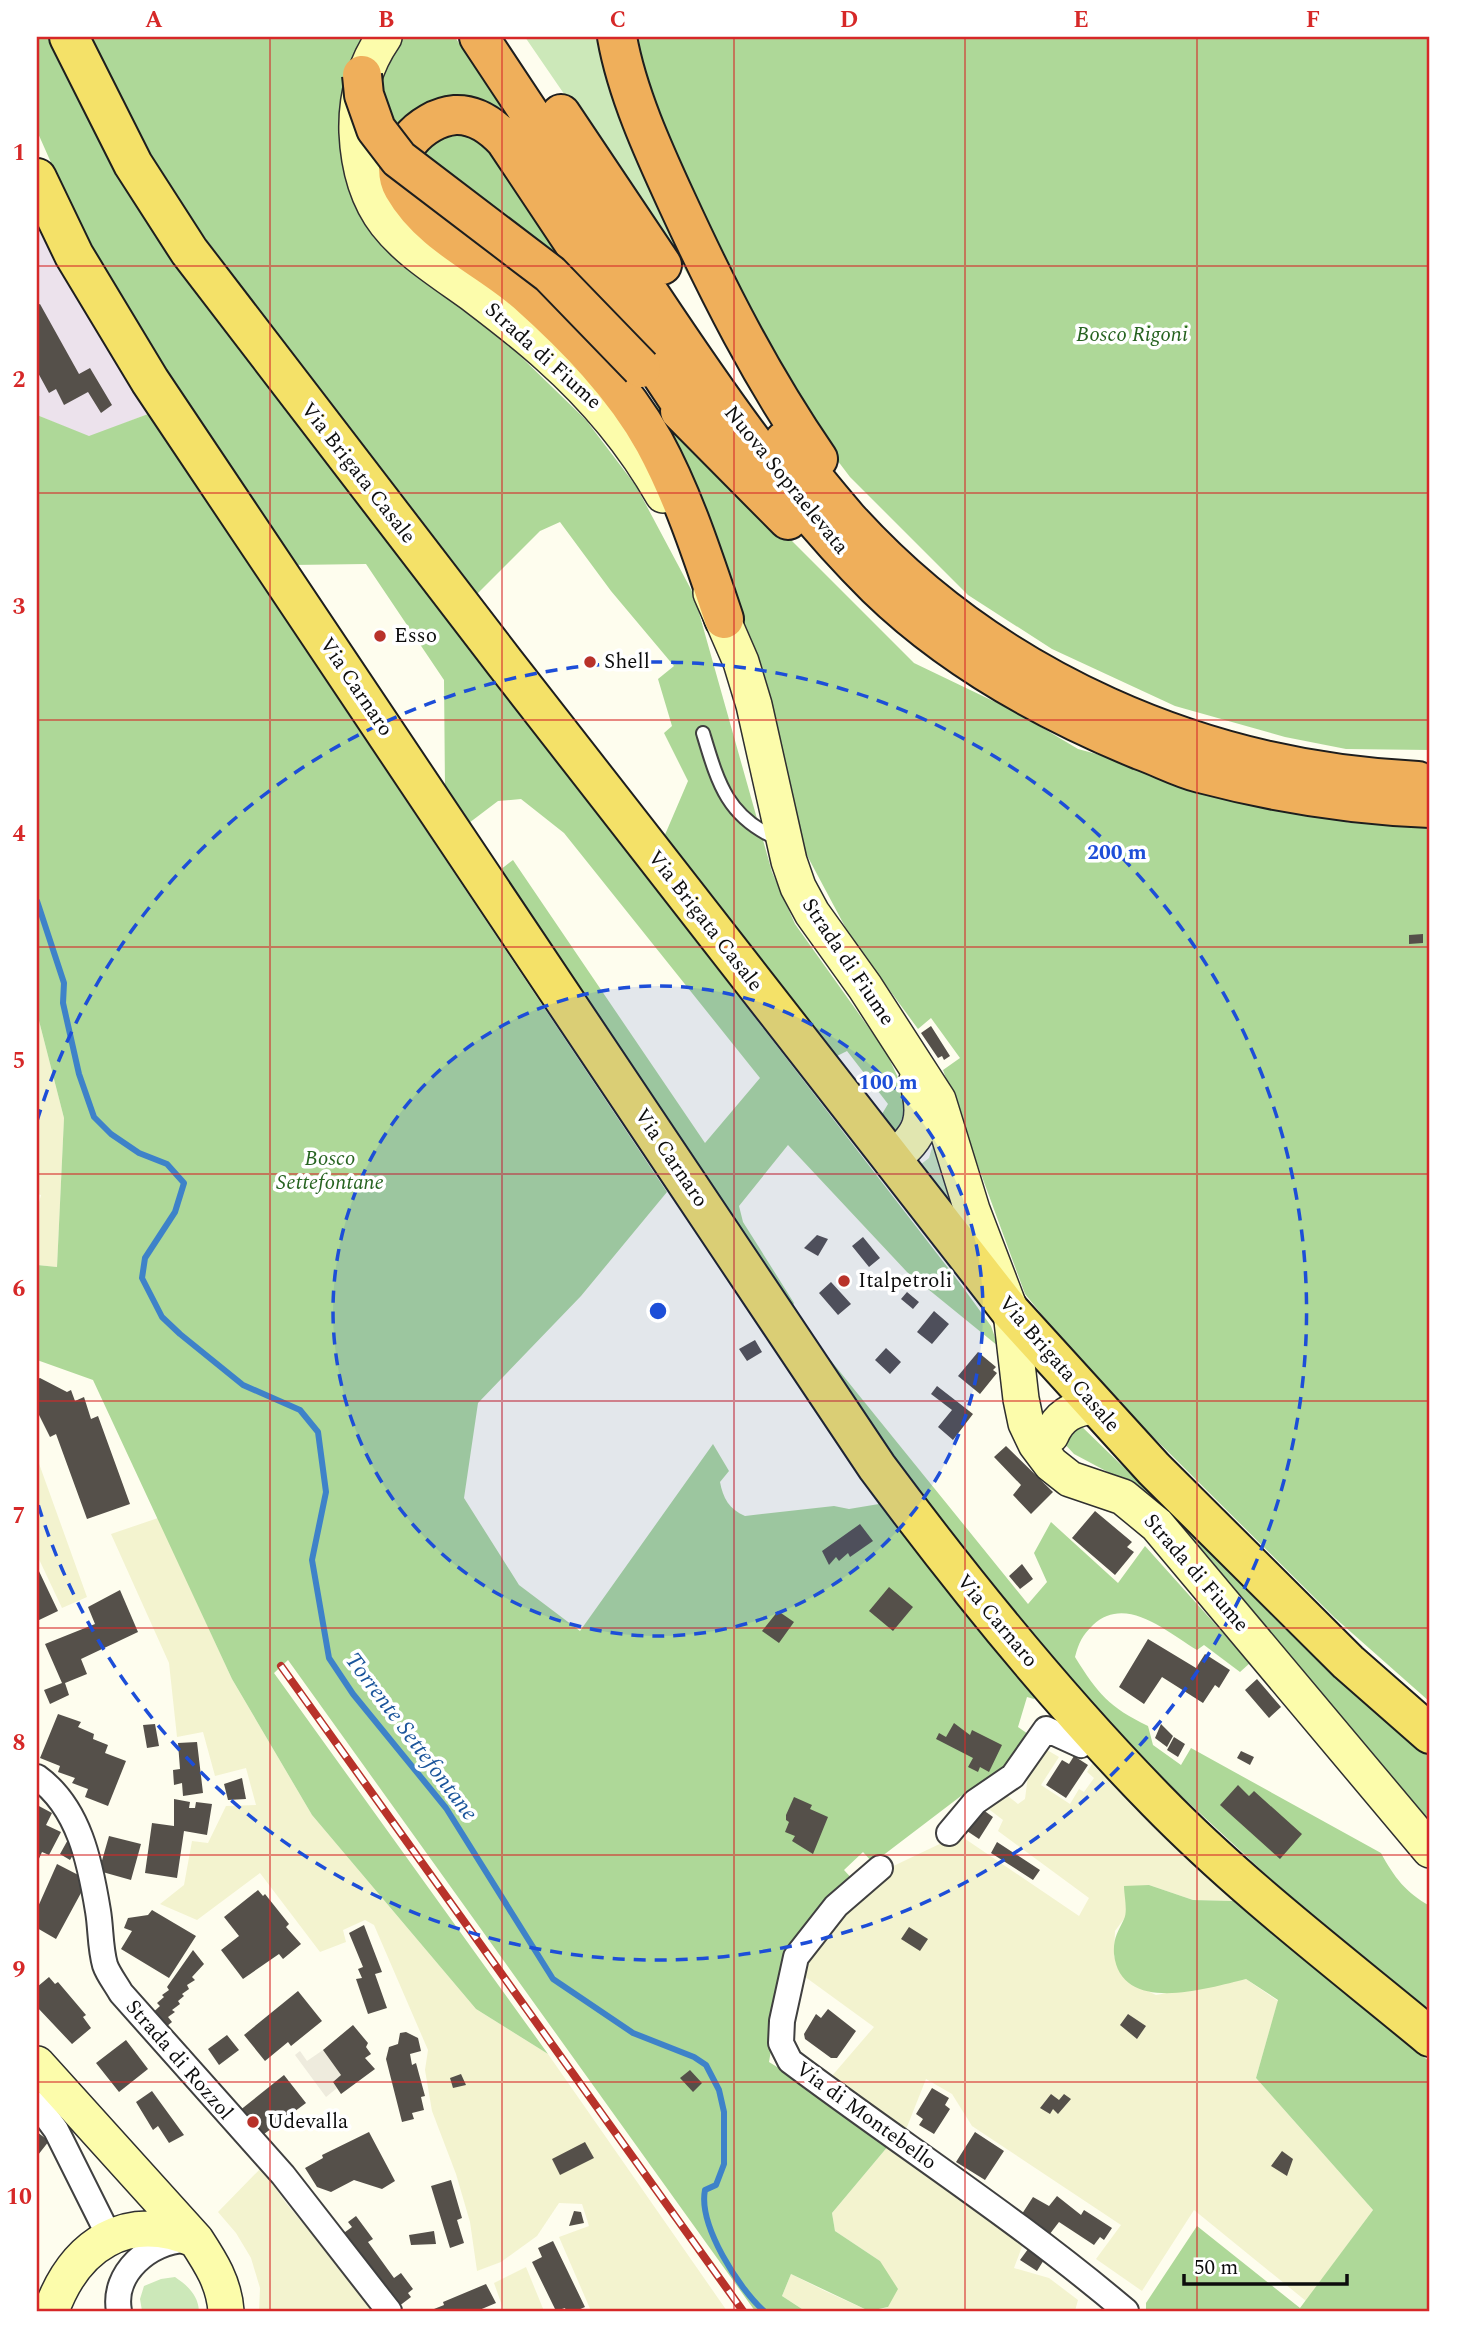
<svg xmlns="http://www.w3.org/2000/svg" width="1467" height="2348" viewBox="0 0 1467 2348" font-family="Spectral,serif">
  <rect width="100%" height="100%" fill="#fefdee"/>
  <!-- industrial -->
  <path fill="#ece2ec" d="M37,225L55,264L148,414L89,437L37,415Z"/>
  <!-- farmland -->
  <path fill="#f3f3cf" d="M37,1013L64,1118L57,1267L37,1265V1210L41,1195L37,1194Z
    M37,1458L87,1597L62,1608L37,1555Z
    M158,1518L232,1679L312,1815L476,2009L548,2054L727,2311H591L559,2237L589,2226L582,2204L559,2203L537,2236L501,2262L477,2271L470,2222L456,2174L432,2111L425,2070L428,2050L374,1925L365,1920L343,1930L346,1942L320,1952L260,1873L197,1920L160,1904L184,1885L192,1841L208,1843L226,1806L256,1805L246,1768L215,1776L203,1732L177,1737L169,1663L111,1534Z
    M1042,1747L1059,1757L1041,1785L1070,1804L1079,1789L1084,1792L1094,1778L1087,1772L1095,1759L1233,1901L1193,1900L1149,1885L1115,1931L1114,1956L1127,1981L1156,1995L1246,1979L1278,2001L1256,2078L1373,2210L1306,2301L1194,2210L1142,2291L1096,2259L1121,2225L972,2126L952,2094L926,2079L905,2132L831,2077L874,2027L797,1971L808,1944L883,1871L950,1839L955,1832L1079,1916L1089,1898L998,1831L1003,1820L982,1804L1003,1792L1018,1804L1025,1799L1029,1768Z
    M889,2145L1023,2244L1014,2268L1049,2278L1078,2300L1075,2311H878L888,2307L880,2261L835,2231L832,2213Z
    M261,2168L286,2203L376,2311H259L260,2288L251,2258L236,2233L218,2212Z
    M526,2267L544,2311H504L494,2283Z
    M791,2274L825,2291L869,2311H805L782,2296Z"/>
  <!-- green -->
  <path fill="#cce8b9" d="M525,37H595L640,153L715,314Z
    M934,1141L958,1214L916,1168L929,1158Z
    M175,2277C188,2286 198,2295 199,2311H142L140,2299L144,2286L161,2279Z"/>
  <!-- forest -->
  <path fill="#aed898" d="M37,37H48L139,209L215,318L962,1286L991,1326L998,1346L907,1272L788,1145L739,1206L743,1222L794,1303L791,1309L500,870L513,860L705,1143L760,1078L564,833L521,799L498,801L469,823L445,789L444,680L366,564L292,565L134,328L84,237L37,131Z
    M85,37H455L536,161L501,122L400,136L513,349L586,420L636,486L694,595L772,872L795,924L886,1052L909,1101L894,1138L879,1119L888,1104L847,1051L833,1058L664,837L688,781L664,733L672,726L658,679L674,666L611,591L560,522L540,531L476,595L316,388L164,182Z
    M630,37H1430V750L1346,749L1285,737L1175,706L1052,649L968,595L850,477L822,440L772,356L686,187Z
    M455,127L493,141L641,368L630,379L914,663L1016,712L1078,749L1350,823L1430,825V1702L1335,1618L1091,1375L1025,1294L943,1070L960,1058L931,1018L918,1029L850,936L802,846L681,473L412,178L424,143Z
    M148,414L667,1192L581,1296L478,1403L464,1498L519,1585L580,1631L713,1444L729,1471L720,1482C723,1498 729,1509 745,1516L834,1506L849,1509L879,1504L968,1618L1037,1696L1034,1699L1027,1697L1018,1727L1028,1734L989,1786L961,1796L873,1863L863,1852L844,1870L855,1882L784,1975L769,2062L829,2099L889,2145L832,2213L835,2231L880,2261L898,2289L888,2307L869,2311L791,2274L782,2296L805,2311H755L288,1660L274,1673L548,2054L476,2009L312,1815L232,1679L93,1380L37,1360V1265L57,1267L64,1118L37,1013V415L89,436Z
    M815,1341L1028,1604L1047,1582L1034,1553L1051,1522L1118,1583L1145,1546L1250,1663L1240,1672L1204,1645L1197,1650C1167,1632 1126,1594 1093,1625C1082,1636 1079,1642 1075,1657C1098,1694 1109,1707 1148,1726L1153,1745L1181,1765L1191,1748L1381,1853C1394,1877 1406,1893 1430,1906V2017L1352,1954L1122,1741L994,1594L910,1484Z
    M1077,1422L1305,1643L1430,1752V1830L1136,1487L1074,1454L1061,1440Z
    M1149,1885L1193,1900L1233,1901L1430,2062V2311H1146V2303L1197,2226L1300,2308L1373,2210L1256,2078L1278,2000L1246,1979C1208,1988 1121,2016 1114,1954C1113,1938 1118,1932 1124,1919C1128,1911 1124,1895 1124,1886Z"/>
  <!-- plaza -->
  <path fill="#eeebdd" d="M323,2050L341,2075L333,2082L337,2088L326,2097L295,2055L300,2051L307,2061Z"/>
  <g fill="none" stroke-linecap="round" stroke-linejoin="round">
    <!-- stream -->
    <path stroke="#3e82c9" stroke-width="6" d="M37,901L64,983L63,1003L79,1074L94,1117L111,1134L139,1153L167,1164L184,1183L175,1212L145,1258L142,1278L162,1317L180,1334L243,1385L300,1410L318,1432L326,1492L312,1560L329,1658L353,1694L446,1808L553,1979L633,2033L694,2057L706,2065L719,2090L724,2112V2164L716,2185L705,2190C698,2225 739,2289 764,2311"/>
  </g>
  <!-- building -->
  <path fill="#55504a" d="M40,304L79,374L90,368L112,405L101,413L88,392L64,405L56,389L49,393L37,371V305Z
    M1423,934V943L1409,944V935Z
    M931,1026L950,1056L944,1060L942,1056L938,1058L921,1033Z
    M817,1235L828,1239L818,1256L804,1248Z
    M863,1237L880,1258L869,1267L852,1246Z
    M831,1282L851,1304L838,1315L819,1293Z
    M907,1292L919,1302L913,1309L901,1299Z
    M934,1311L949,1324L932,1344L917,1332Z
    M755,1340L762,1352L747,1361L739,1349Z
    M886,1348L901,1362L890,1374L875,1360Z
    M978,1352L996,1367L993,1370L997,1373L980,1394L958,1376Z
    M40,1378L67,1392L71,1390L75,1401L84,1397L91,1419L98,1416L130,1504L87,1519L56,1434L50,1437L37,1411V1379Z
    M937,1386L973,1414L953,1440L938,1427L952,1410L931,1394Z
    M1006,1446L1053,1492L1031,1514L1013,1495L1021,1485L994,1457Z
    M1095,1511L1132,1542L1127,1547L1134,1552L1115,1575L1072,1538Z
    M860,1524L873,1541L850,1557L848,1553L839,1561L836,1557L829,1565L822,1551Z
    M1022,1564L1033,1579L1020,1589L1009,1576Z
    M37,1567L58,1611L37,1621Z
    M889,1587L913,1607L893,1631L869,1611Z
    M120,1590L138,1632L81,1659L87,1674L65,1683L69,1695L50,1704L44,1690L62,1683L45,1644L95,1624L88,1607Z
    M778,1611L794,1622L779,1643L762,1631Z
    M1148,1639L1196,1668L1205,1654L1230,1670L1219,1688L1215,1685L1203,1703L1162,1677L1144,1704L1119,1687Z
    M1257,1679L1281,1707L1269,1718L1245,1690Z
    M58,1714L81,1722L78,1727L94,1734L93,1739L108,1745L105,1753L126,1761L108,1806L85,1797L88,1789L72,1783L75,1778L58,1772L60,1766L40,1758Z
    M954,1723L970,1735L972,1730L1002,1745L989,1772L980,1767L978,1772L968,1767L973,1758L936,1739L939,1733L946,1737Z
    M155,1724L159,1746L147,1748L143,1725Z
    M1161,1724L1173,1736L1167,1747L1155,1738Z
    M1174,1737L1185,1744L1178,1757L1167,1750Z
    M197,1742L203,1793L183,1796L182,1783L174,1785L173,1770L180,1769L178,1743Z
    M1241,1751L1254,1757L1250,1765L1237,1758Z
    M1074,1756L1088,1765L1066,1798L1046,1785L1062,1760L1069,1764Z
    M242,1778L246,1799L228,1800L224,1784Z
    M1238,1785L1249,1796L1254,1791L1302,1834L1280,1859L1220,1805Z
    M794,1797L812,1805L810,1809L828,1817L813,1854L792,1841L795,1836L785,1832L789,1822L786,1820V1815Z
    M174,1799L190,1802L189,1808H195L196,1802L212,1804L207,1835L184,1831L177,1878L145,1873L152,1823L174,1826Z
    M37,1805L52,1813L46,1825L61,1832L49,1855L42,1852L37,1863Z
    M979,1807L993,1817L979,1839L964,1829Z
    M70,1836L76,1850L70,1860L60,1854Z
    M109,1836L141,1844L131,1880L99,1871Z
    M997,1842L1040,1870L1033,1880L991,1853Z
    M57,1864L88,1880L56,1939L37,1928V1909Z
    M258,1890L263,1896L265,1894L289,1924L286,1927L301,1944L283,1959L279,1954L243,1979L221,1950L239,1936L224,1917Z
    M152,1910L196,1936L169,1978L121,1949L132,1931L124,1928L128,1918L148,1915Z
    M364,1925L382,1972L375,1974L387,2008L368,2014L356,1979L362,1978L358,1969L363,1967L349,1933Z
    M909,1927L928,1939L920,1951L901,1939Z
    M193,1950L204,1964L192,1977L195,1980L187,1985L189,1989L182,1994L184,1996L178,2001L180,2004L172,2010L175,2012L168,2017L172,2022L161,2031L149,2016L160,2006L157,2003L164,1997L162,1995L169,1990L167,1987Z
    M49,1977L55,1984L58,1982L86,2015L83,2017L91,2028L72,2044L37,2007V1987Z
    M298,1991L322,2021L291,2046L288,2042L265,2061L244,2035Z
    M828,2009L856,2031L837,2058H831L805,2039L804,2034L816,2014L821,2018Z
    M1128,2014L1146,2026L1137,2039L1120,2025Z
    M353,2025L368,2043L366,2047L371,2054L365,2058L375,2069L341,2094L333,2082L341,2075L323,2050Z
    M406,2032L418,2038L421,2051L410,2054L412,2065L416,2063L425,2096L421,2097L424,2110L412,2113L414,2119L402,2122L386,2059L389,2047L398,2044L400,2033Z
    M227,2035L239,2050L219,2065L208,2049Z
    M126,2040L148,2069L119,2092L96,2063Z
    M690,2070L702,2083L693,2092L680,2078Z
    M461,2074L466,2085L453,2088L450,2078Z
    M284,2075L306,2103L260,2137L239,2111Z
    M932,2088L949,2098L945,2105L950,2109L934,2134L919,2125L923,2119L916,2114Z
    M152,2091L184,2135L169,2143L158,2126L153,2130L136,2102Z
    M1051,2094L1059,2100L1064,2094L1071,2099L1058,2114L1053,2109L1050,2114L1040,2108Z
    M37,2132L49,2141L38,2155L37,2154Z
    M369,2132L395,2181L382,2189L354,2180L331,2192L317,2187L305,2168L323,2158L322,2155Z
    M975,2132L1004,2151L985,2180L956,2162Z
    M585,2142L594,2158L560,2175L552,2159Z
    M1282,2151L1293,2159L1287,2176L1271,2166Z
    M451,2180L462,2218L457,2220L464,2243L450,2248L431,2186Z
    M1057,2196L1081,2215L1084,2210L1112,2228L1104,2240L1100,2237L1094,2245L1059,2222L1046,2239L1018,2220L1033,2197L1049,2206Z
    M574,2211L581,2212L584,2223L569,2226Z
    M356,2216L373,2239L368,2242L394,2278L401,2273L413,2289L408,2293L411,2297L394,2310L341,2235L352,2227L348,2222Z
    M434,2231L436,2244L411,2245L409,2235Z
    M553,2241L585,2307L576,2311H566L565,2308L556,2311L532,2262L542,2257L538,2248Z
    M1031,2245L1047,2255L1037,2271L1020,2260Z
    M486,2284L496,2303L477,2311H429L444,2305L443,2302Z"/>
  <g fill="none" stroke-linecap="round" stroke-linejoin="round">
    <defs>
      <path id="lane" d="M703,733C718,783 727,817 778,839"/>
      <path id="street" d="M37,1777C79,1807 90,1862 98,1911C101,1929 100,1947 105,1965C108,1974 116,1984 121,1993L283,2175L389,2311
        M949,1833L975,1802L1013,1776L1046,1729L1081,1745L1095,1734
        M880,1868L836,1906L796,1957L782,2021L781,2043L790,2061C902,2145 1020,2221 1126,2311
        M37,2104L56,2130L109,2236
        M119,2311C112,2273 150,2241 185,2240"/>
      <path id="secondary" d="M384,37C364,66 356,96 357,132C361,224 407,247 475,296C500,315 526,335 549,356C595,397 633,442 663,495
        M711,593L741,662L754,705L789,861L798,887L812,913L865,987L938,1100L972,1210L1011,1312L1021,1399L1026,1423L1036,1444L1051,1464L1070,1479L1123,1497L1157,1525L1430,1850
        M891,1160C922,1135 928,1119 917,1080
        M1051,1435C1059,1416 1073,1408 1094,1406
        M37,2064L196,2240C211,2263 224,2283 226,2311
        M51,2311C75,2245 126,2210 196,2240"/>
      <path id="primary" d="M69,37L133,164L189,251L505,663L1011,1312L1154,1469L1348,1662L1430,1734
        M37,178L74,255L150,381L877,1467C964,1584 1055,1697 1157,1801C1241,1887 1337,1960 1430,2037"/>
      <path id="highway" d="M479,37C536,123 593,210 651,296C719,398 789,500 877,587C951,659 1045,711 1140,750C1160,757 1180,768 1200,773C1276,793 1352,805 1430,808
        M617,37C627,93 653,150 677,202C719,293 761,376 818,459
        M561,114L662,265
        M680,411L788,520
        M697,428L505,140C492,126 475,114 455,115C421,118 385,156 403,188C431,237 487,258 527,294C575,337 623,386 654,442C684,497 704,560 724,619
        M784,441C805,467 826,494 848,519C994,680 1202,771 1418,781"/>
    </defs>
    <!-- lane casing -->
    <use href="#lane" stroke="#404040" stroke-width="16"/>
    <!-- street casing -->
    <use href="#street" stroke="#404040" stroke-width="28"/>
    <!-- secondary casing -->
    <use href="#secondary" stroke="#2f2f2f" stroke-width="38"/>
    <!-- primary casing -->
    <use href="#primary" stroke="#1e1e1e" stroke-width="42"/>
    <!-- highway casing -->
    <use href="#highway" stroke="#1e1e1e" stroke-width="42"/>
    <!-- lane -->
    <use href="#lane" stroke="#fff" stroke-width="12"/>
    <!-- street -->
    <use href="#street" stroke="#fff" stroke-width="24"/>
    <!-- secondary -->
    <use href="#secondary" stroke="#fcfcab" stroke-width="35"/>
    <!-- primary -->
    <use href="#primary" stroke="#f4e168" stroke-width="38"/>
    <!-- highway -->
    <use href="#highway" stroke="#efaf5b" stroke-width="38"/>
    <defs>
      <path id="rail" d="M281,1666L743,2311"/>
    </defs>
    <!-- rail casing -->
    <use href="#rail" stroke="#b8322a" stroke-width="8"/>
    <!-- rail -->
    <use href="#rail" stroke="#fff" stroke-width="5" stroke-dasharray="16" stroke-linecap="butt"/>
    <defs>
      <path id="highway-bridge" d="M362,75L364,95L376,129L399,159L550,274L641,368"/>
    </defs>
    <!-- highway-bridge casing -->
    <use href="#highway-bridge" stroke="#1e1e1e" stroke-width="42" stroke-linecap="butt"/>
    <!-- highway-bridge -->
    <use href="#highway-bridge" stroke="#efaf5b" stroke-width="38"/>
  </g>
  <!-- grid -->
  <path fill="none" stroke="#d62828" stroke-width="2" stroke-opacity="0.55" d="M270,37V2311M502,37V2311M734,37V2311M965,37V2311M1197,37V2311M37,266H1430M37,493H1430M37,720H1430M37,947H1430M37,1174H1430M37,1401H1430M37,1628H1430M37,1855H1430M37,2082H1430"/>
  <!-- distance rings -->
  <circle cx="658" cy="1311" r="325" fill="#1d4ed8" fill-opacity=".12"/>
  <g fill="none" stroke="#1d4ed8" stroke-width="3.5" stroke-dasharray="12 9">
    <circle cx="658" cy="1311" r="325"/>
    <path d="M37 1121A649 649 0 1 1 37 1501"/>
  </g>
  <!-- markers -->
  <g fill="#b8322a" stroke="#fff" stroke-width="2.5">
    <circle cx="380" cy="636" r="7"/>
    <circle cx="590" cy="662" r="7"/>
    <circle cx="844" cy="1281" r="7"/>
    <circle cx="253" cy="2122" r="7"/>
  </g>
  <g text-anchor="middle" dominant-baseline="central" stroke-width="7" stroke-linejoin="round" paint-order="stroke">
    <!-- park labels -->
    <g font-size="21" font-style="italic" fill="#266320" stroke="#fff">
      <text x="1132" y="335">Bosco Rigoni</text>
      <text x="330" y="1159">Bosco<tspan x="330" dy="24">Settefontane</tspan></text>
    </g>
    <!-- street labels -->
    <g font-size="21" fill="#0d0d0d" stroke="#fff">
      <text transform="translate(543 356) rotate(42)">Strada di Fiume</text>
      <text transform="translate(358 473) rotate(52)">Via Brigata Casale</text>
      <text transform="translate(786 480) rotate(51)">Nuova Sopraelevata</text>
      <text transform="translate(356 687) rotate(56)">Via Carnaro</text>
      <text transform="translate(705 921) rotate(52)">Via Brigata Casale</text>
      <text transform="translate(848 962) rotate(56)">Strada di Fiume</text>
      <text transform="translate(671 1158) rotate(56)">Via Carnaro</text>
      <text transform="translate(1059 1364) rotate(49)">Via Brigata Casale</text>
      <text transform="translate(1196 1573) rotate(49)">Strada di Fiume</text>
      <text transform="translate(997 1621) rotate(50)">Via Carnaro</text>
      <text transform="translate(179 2060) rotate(49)">Strada di Rozzol</text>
      <text transform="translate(866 2116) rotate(36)">Via di Montebello</text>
    </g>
    <!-- poi labels -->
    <g font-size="21" fill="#0d0d0d" stroke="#fff" text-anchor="start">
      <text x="394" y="636">Esso</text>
      <text x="604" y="662">Shell</text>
      <text x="858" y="1281">Italpetroli</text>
      <text x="267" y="2122">Udevalla</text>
    </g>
    <!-- water labels -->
    <g font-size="23" font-style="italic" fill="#1b559b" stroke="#fff">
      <text transform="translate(411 1737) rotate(53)">Torrente Settefontane</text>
    </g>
  </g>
  <circle cx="658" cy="1311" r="10" fill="#1d4ed8" stroke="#fff" stroke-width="3.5"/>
  <g font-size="21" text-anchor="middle" font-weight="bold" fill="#1d4ed8" stroke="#fff" stroke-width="7" stroke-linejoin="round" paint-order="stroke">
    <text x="1117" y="859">200 m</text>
    <text x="888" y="1089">100 m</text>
  </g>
  <!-- border -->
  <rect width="1467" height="2348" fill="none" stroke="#ffffff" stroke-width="77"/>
  <!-- scale -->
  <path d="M1184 2274v10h163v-10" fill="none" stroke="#0d0d0d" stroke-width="3.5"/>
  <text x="1194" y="2274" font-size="21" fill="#0d0d0d" stroke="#ffffff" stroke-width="5" paint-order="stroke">50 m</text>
  <rect x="38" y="38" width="1390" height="2272" fill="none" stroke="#d62828" stroke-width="2.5"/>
  <g font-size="23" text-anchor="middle" font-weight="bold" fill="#d62828">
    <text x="154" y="27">A</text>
    <text x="386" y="27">B</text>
    <text x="618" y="27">C</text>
    <text x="849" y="27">D</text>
    <text x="1081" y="27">E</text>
    <text x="1313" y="27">F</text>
    <text x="19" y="160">1</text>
    <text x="19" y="387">2</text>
    <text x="19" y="614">3</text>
    <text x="19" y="841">4</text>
    <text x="19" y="1068">5</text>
    <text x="19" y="1296">6</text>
    <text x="19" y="1523">7</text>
    <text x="19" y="1750">8</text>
    <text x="19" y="1977">9</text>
    <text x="19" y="2204">10</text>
  </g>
</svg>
